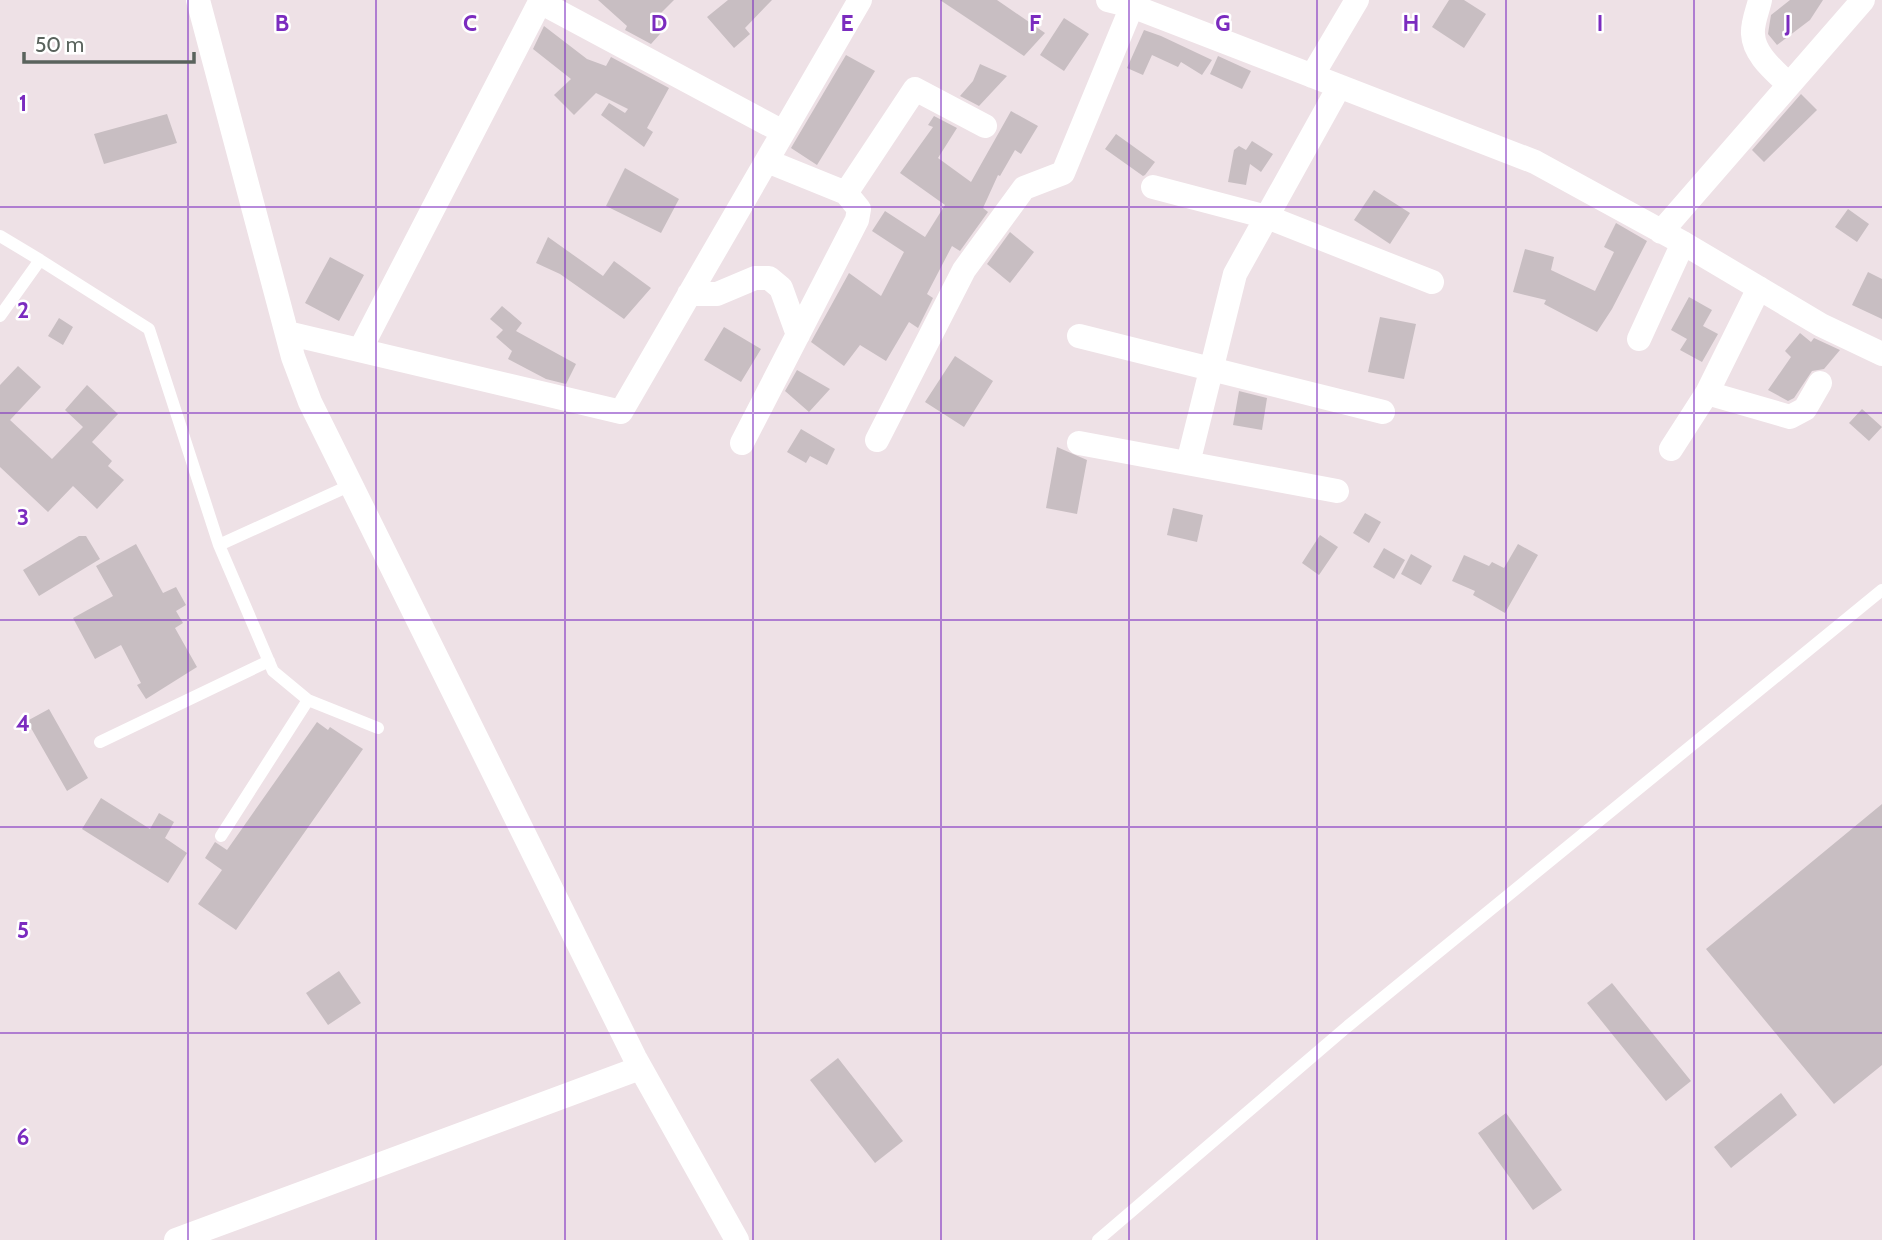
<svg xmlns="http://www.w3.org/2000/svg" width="1882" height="1240" viewBox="0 0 1882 1240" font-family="Cabin,sans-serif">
  <rect width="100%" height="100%" fill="#eee1e6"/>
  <!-- building -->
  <path fill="#c8bec2" d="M598,0H674L658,16L668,25L651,44L625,30L627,26Z
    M728,0H772L745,28L750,34L734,48L707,17Z
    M940,0H997L1045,33L1024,56Z
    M1449,0H1464L1486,14L1464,48L1432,27Z
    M1790,0H1823L1810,20L1777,45L1768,34L1770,21L1771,15Z
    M1064,18L1089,34L1064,71L1040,55Z
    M544,26L587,59L606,66L611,57L669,88L647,128L653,132L644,147L601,115L609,103L625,113L628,109L596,93L574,115L554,95L571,79L533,49Z
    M1144,30L1161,36L1212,60L1202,75L1181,62L1178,67L1152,55L1143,75L1127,68Z
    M846,55L875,71L817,165L791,148Z
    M1218,56L1251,71L1242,89L1210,74Z
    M980,64L1007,76L979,106L960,96L973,81Z
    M1801,94L1817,110L1764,162L1752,150Z
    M1011,111L1038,126L1021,154L1015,150L1000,176L998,175L983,208L988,212L960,251L952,246L927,294L933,298L918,328L909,322L886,361L860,345L844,366L811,342L849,273L881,296L904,252L872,231L885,211L925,237L945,205L900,173L933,127L928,125L934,116L957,128L938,158L971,182Z
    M167,114L177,143L104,164L94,134Z
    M1116,134L1155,162L1145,175L1143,176L1105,149Z
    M1252,141L1273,154L1261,172L1250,164L1246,185L1228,182L1234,150L1239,146L1246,150Z
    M625,168L679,199L661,233L606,206Z
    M1374,190L1410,213L1390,244L1354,220Z
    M1848,209L1869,224L1857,242L1835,227Z
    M1616,223L1647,241L1612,309L1597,332L1544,304L1546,300L1513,292L1525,249L1554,257L1551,270L1595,291L1614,252L1604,247Z
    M1010,232L1034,252L1010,283L987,264Z
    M548,237L603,276L614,261L651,288L624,319L560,274L536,263Z
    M330,257L364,275L339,321L305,303Z
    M1868,272L1882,279V319L1852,305Z
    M1689,297L1712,310L1703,326L1718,334L1702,362L1680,350L1687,339L1671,330Z
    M502,306L522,323L516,331L576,364L566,384L546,379L508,359L512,351L496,337L503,330L490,319Z
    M1380,317L1416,324L1404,379L1368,372Z
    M59,318L73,327L63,345L48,336Z
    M724,327L761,349L741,382L704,360Z
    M1800,333L1811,342L1814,338L1840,350L1824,369L1812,371L1794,398L1788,401L1768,390L1791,357L1785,351Z
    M955,356L993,381L964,427L925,402Z
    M18,366L41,387L10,420L52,459L83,427L65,410L87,385L118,414L92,442L112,461L108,466L124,480L97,509L73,486L48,512L0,467V385Z
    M797,370L830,389L809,412L785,391Z
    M1239,391L1267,398L1262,430L1233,425Z
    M1862,409L1882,427L1869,441L1849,423Z
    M801,429L835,449L827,465L810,456L806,463L787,452Z
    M1057,447L1087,460L1077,514L1046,508Z
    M1173,508L1203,515L1197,542L1167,535Z
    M1365,513L1381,522L1369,543L1353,533Z
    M1320,535L1338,547L1319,575L1302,563Z
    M79,536H86L100,559L39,596L23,570Z
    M136,544L163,593L176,587L186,605L176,611L183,623L175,628L197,667L146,699L137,685L141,683L121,645L95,659L73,618L113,596L96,566Z
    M1518,544L1538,555L1505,613L1473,595L1475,591L1452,581L1464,555L1489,566L1492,562L1504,568Z
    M1384,548L1405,560L1394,579L1373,567Z
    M1411,554L1432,566L1421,585L1401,574Z
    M49,709L88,778L67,791L27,721Z
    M317,722L328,730L330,727L363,749L236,930L198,904L222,870L205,858L215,842L227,850Z
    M101,798L150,829L159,813L174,822L165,838L187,853L168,883L82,829Z
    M1882,804V1065L1834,1104L1706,949Z
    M339,971L361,1003L328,1025L306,993Z
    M1612,983L1691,1081L1666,1101L1587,1003Z
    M838,1058L903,1141L875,1163L810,1080Z
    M1781,1093L1797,1115L1731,1168L1714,1147Z
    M1506,1113L1562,1190L1533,1210L1478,1133Z"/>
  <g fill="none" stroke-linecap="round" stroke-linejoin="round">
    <!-- service -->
    <path stroke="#fff" stroke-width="12" d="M0,236L40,260
      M0,316L40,260L149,329L219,545L351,485
      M219,545L273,671L308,700L378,728
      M100,742L269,661
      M221,836L308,700
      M1098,1240L1348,1026L1882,590"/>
    <!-- minor -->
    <path stroke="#fff" stroke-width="24" d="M198,0L293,357L310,402L635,1058L737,1240
      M1108,0L1132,6L1535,162L1683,243L1821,325L1882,354
      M1760,0C1758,10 1752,23 1753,34C1754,55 1775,71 1789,85
      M540,2L783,132
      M1312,76L1357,0
      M767,161L846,193L915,89L985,126
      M1153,187L1267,217L1432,282
      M1661,232L1863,0
      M689,294H717L755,278H769L781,288L798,335
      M287,333L621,412L860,0
      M1079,336L1383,412
      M1639,339L1683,243
      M360,350L541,0
      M1707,393L1790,417L1805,409L1820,383
      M877,440L964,270L1024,188L1063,173L1132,6
      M742,443L857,220L859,209L846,193
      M1079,443L1337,491
      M1671,449L1707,393L1759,288
      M1188,463L1235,274L1339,87
      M176,1240L640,1068"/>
  </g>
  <!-- grid -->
  <path fill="none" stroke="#7b2cbf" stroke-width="2" stroke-opacity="0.55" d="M188,0V1240M376,0V1240M565,0V1240M753,0V1240M941,0V1240M1129,0V1240M1317,0V1240M1506,0V1240M1694,0V1240M0,207H1882M0,413H1882M0,620H1882M0,827H1882M0,1033H1882"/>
  <g font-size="23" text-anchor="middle" font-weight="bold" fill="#7b2cbf" stroke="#fff" stroke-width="5" stroke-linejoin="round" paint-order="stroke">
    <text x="282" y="31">B</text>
    <text x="470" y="31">C</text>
    <text x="659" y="31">D</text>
    <text x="847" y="31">E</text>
    <text x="1035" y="31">F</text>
    <text x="1223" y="31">G</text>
    <text x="1411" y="31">H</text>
    <text x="1600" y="31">I</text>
    <text x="1788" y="31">J</text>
    <text x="23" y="111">1</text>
    <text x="23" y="318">2</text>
    <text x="23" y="525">3</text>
    <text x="23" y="731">4</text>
    <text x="23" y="938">5</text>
    <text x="23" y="1145">6</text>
  </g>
  <!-- scale -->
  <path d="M24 52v10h170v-10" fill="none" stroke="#5a635d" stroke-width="3.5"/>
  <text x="35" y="52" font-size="21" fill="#5a635d" stroke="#ffffff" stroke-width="5" paint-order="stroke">50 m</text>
</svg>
